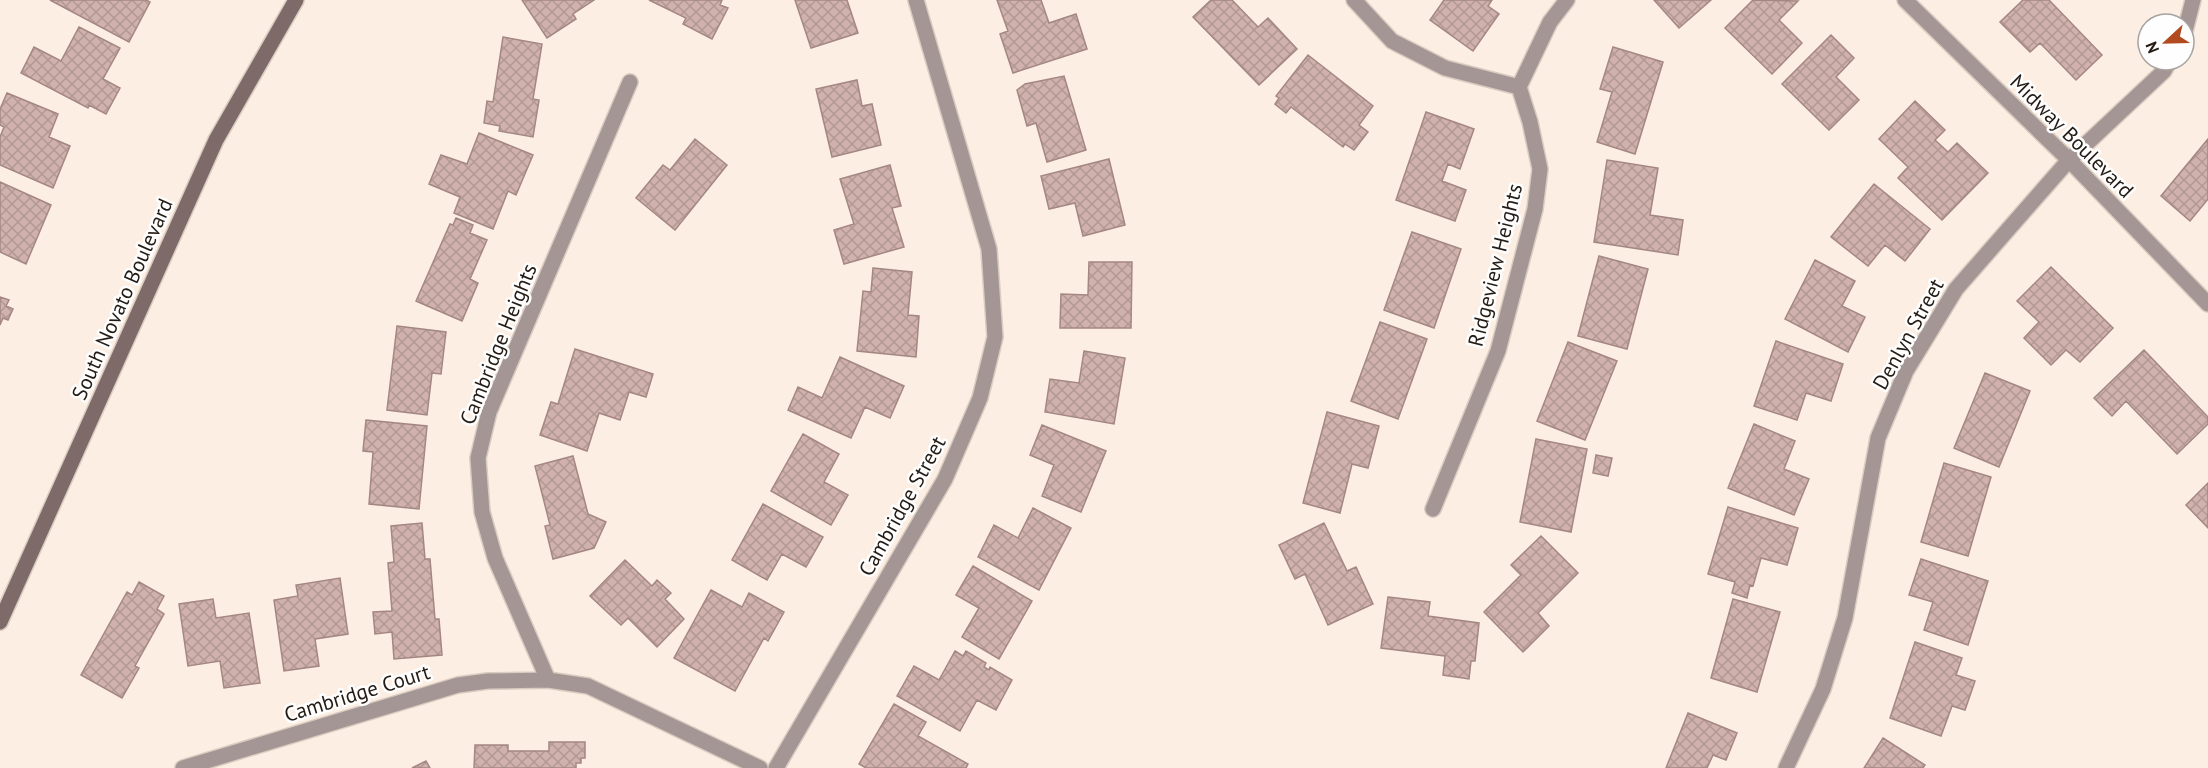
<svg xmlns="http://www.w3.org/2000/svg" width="2208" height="768" viewBox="0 0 2208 768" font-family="'PT Sans',sans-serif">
  <defs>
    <pattern id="building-cross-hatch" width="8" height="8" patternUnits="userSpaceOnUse" patternTransform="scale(1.5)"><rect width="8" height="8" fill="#d0b1ac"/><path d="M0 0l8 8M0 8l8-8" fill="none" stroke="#b29893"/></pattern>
  </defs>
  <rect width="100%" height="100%" fill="#fceee2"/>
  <!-- building -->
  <path fill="url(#building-cross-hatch)" stroke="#a48782" stroke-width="1.5" d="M50,0H146L150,2L129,42Z
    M522,0H594L573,14L576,19L547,38Z
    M649,0H722L720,5L728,8L712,39L683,24L686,18Z
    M795,0H847L858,33L811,48Z
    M997,0H1041L1049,23L1076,14L1087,49L1013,73L1000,34L1008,31Z
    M1211,0H1232L1258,27L1268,18L1297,49L1259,85L1193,17Z
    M1444,0H1492L1488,6L1499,14L1473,51L1430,20Z
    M1654,0H1711L1679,28Z
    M1753,0L1798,1L1779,20L1802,43L1772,74L1725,28Z
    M2023,0H2049L2102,55L2076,80L2040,43L2030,52L2000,22Z
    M79,27L120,48L103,79L120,88L106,114L89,105L88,108L21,73L34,47L61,61Z
    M1831,35L1854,58L1836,77L1859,100L1829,130L1782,84Z
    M503,37L542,44L533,99L539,100L533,137L499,131L500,126L484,123L487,101L493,102Z
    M1613,47L1663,62L1635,154L1597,142L1612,92L1600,89Z
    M1308,55L1373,106L1359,125L1368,132L1354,150L1345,144L1343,147L1291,107L1286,113L1275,104L1279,98L1276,96Z
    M1064,76L1086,150L1047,162L1036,123L1027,126L1017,90L1025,84Z
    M857,80L862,106L872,104L881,145L832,157L816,89Z
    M7,93L58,114L49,137L70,146L53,188L0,165V137L4,127L0,125V109Z
    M1915,101L1945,130L1935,140L1948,152L1957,143L1988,173L1942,220L1898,178L1908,167L1879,139Z
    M1426,112L1474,129L1460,169L1448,164L1442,181L1466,190L1455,221L1396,200Z
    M479,133L533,155L516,195L508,191L493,229L454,213L460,197L429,184L441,155L467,164Z
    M695,139L727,165L675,230L636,198L663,165L670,170Z
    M2208,139V199L2190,221L2161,196Z
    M1109,159L1125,225L1083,236L1075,203L1049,209L1041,176Z
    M1607,160L1658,168L1650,215L1683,220L1678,255L1594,242Z
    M890,165L901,206L892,208L904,247L844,264L834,230L854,224L840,179Z
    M0,182L51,205L26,264L0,252Z
    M1874,184L1930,229L1905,261L1885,245L1868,266L1831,237Z
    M456,218L473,225L470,233L487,240L470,279L478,283L462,321L416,301L450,224L453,225Z
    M1412,232L1461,249L1434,328L1384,310Z
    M1599,256L1648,269L1627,349L1578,336Z
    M1815,260L1855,281L1842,306L1865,317L1848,352L1785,319Z
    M1089,262H1132L1131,328H1060L1061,294L1088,295Z
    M2051,267L2113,328L2080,362L2066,350L2051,365L2024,338L2039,322L2017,301Z
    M873,268L912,272L908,315L919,316L916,357L857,351L863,291L871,292Z
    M0,297L9,300L6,306L13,309L8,320L3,318L0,325Z
    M1380,322L1427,339L1398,419L1351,401Z
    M397,326L446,332L441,374L432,373L427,415L387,410Z
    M1776,341L1843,364L1831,401L1806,393L1797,420L1754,406Z
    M1568,342L1617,361L1585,440L1537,421Z
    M575,349L653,374L646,397L629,392L620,420L599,413L587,451L540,435L551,402L558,404Z
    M2144,350L2208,417V424L2177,454L2126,401L2112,416L2094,398Z
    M1084,351L1125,358L1114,424L1045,412L1050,379L1079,383Z
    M840,357L904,386L890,418L865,407L851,438L788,410L798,387L822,398Z
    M1985,373L2030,391L1999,467L1954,448Z
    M1327,412L1379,426L1368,468L1352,464L1340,513L1303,503Z
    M366,420L427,426L419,509L369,504L373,452L363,451Z
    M1754,424L1795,441L1784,469L1809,479L1794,515L1728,488Z
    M1042,425L1106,451L1081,512L1042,496L1054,465L1030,455Z
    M803,434L839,454L824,482L848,495L831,525L771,491Z
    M1536,439L1587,449L1571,532L1520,522Z
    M1596,455L1612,458L1608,476L1593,473Z
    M573,456L588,514L606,522L594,548L553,559L545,526L550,525L535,466Z
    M1944,463L1991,477L1968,556L1921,542Z
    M2208,483V528L2186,505Z
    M763,504L823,537L806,567L782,554L767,580L732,560Z
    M1728,507L1798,528L1787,565L1761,558L1753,586L1750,585L1747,598L1732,593L1735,582L1708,574Z
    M1033,508L1071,528L1039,590L978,557L994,525L1018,538Z
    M422,523L425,559H430L435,619H439L442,655L394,659L392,632L375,634L373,612L392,611L388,563L394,562L391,526Z
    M1324,523L1347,571L1356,567L1373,604L1328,625L1305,574L1295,579L1279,545Z
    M1541,536L1578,573L1538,613L1549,626L1523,652L1484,612L1521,575L1511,565Z
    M1921,559L1988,581L1968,645L1924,630L1933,602L1909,595Z
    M625,560L652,586L657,580L671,593L665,599L684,619L657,647L628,618L621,625L590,596Z
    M973,566L1032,601L999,659L962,637L979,608L956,595Z
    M340,578L348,634L315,639L319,666L284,671L274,600L298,596L296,585Z
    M139,582L164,596L157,609L164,614L135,666L139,668L122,698L81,675L127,592L132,595Z
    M711,590L742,607L749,593L784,612L768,641L764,638L735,691L674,658Z
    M1388,597L1430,602L1428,616L1479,623L1475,661H1471L1469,679L1443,675L1445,656L1381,648Z
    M213,599L216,618L249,613L260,683L224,688L220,661L188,666L179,604Z
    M1733,599L1780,612L1757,692L1711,678Z
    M1915,642L1962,658L1956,675L1975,681L1965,710L1952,706L1941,736L1890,718Z
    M955,651L963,656L966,651L986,663L984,667L989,670L990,667L1012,680L996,710L977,700L960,731L897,696L914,666L939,680Z
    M894,704L926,722L918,736L968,764L966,768H866L859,764Z
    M1688,713L1737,733L1726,760L1713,755L1707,768H1666Z
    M1883,738L1925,765L1923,768H1864Z
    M549,742H585V758H581V763H576V768H474L475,745H508V751H549Z
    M426,761L430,768H412Z"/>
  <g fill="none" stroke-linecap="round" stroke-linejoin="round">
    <defs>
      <path id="minor" d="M1354,0L1392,41L1445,68L1519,87
        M1905,0L2069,160L2208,304
        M2184,35L2193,0
        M1433,509L1498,351L1535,209L1540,169L1530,122L1519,87L1550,22L1567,0
        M548,680L495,558L482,512L478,458L489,412L630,82
        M183,768L458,685L488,681L548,680L588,686L760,768
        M776,768L945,479L980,398L995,337L989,249L916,0
        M1786,768L1823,689L1845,618L1878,438L1906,371L1956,289L2069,160L2164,71L2170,60"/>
      <path id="secondary" d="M0,622L216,140L296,0"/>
    </defs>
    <!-- minor casing -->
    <use href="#minor" stroke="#d9ccc1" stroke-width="18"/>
    <!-- secondary casing -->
    <use href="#secondary" stroke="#d9ccc1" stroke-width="18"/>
    <!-- minor -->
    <use href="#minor" stroke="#a49694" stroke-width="15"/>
    <!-- secondary -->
    <use href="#secondary" stroke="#7e6a68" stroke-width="15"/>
  </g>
  <g text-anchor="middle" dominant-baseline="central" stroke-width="5" stroke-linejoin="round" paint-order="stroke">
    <!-- street labels -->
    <g font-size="21" fill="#231b14" stroke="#fefefe">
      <text transform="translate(2072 136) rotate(45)">Midway Boulevard</text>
      <text transform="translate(1495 265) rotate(-76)">Ridgeview Heights</text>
      <text transform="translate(122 299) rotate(-66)">South Novato Boulevard</text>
      <text transform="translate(1908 334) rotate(-61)">Denlyn Street</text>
      <text transform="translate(498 344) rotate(-68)">Cambridge Heights</text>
      <text transform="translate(902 506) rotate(-61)">Cambridge Street</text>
      <text transform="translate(357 693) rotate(-17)">Cambridge Court</text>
    </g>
  </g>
  <!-- north arrow -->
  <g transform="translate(2166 42) rotate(248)"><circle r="28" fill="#fefefe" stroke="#a6a3a0" stroke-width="1.5"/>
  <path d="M0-4.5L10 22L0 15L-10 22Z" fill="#b14b1f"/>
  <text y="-9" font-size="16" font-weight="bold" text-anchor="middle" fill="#231b14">N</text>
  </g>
</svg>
